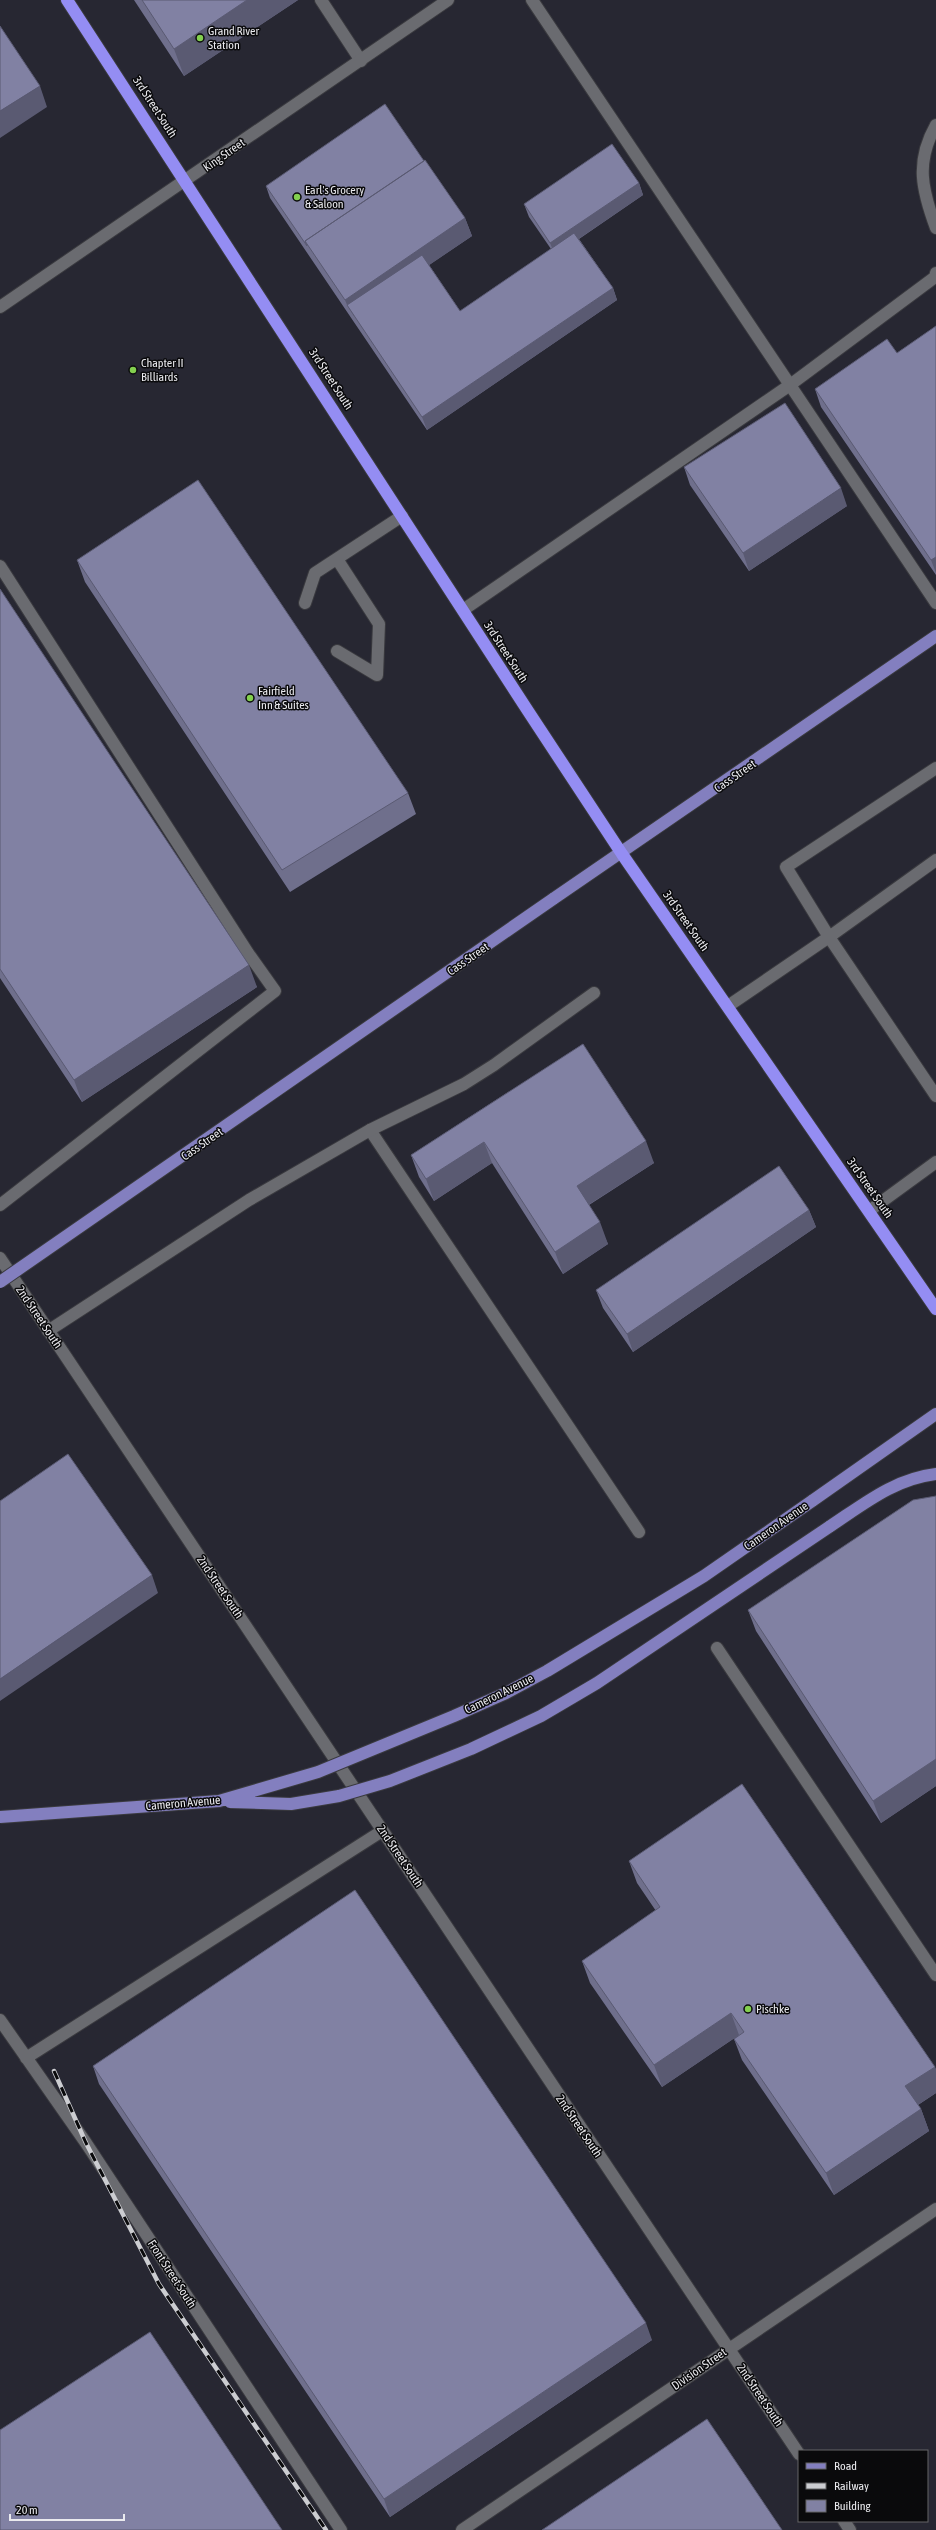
<svg xmlns="http://www.w3.org/2000/svg" width="936" height="2530" viewBox="0 0 936 2530" font-family="'Asap Condensed',sans-serif">
  <rect width="100%" height="100%" fill="#1f2024"/>
  <!-- built -->
  <path fill="#272732" fill-rule="evenodd" d="M0,0H936V2530H0ZM799,2451H927V2521H799Z"/>
  <g fill="none" stroke-linecap="round" stroke-linejoin="round">
    <defs>
      <path id="lane" d="M321,0L361,61
        M532,0L936,603
        M936,125C915,162 922,190 936,228
        M337,559L379,624L377,675L337,651
        M0,566L248,953L275,991L0,1205
        M305,603L315,573L402,516
        M463,610L790,385L935,277L936,273
        M936,860L829,937L936,1096
        M728,1006L829,937L786,867L936,768
        M370,1130L639,1532
        M869,1211L936,1162
        M717,1648L936,1975"/>
      <path id="street" d="M0,307L448,0
        M0,1258L799,2454
        M48,1331L249,1200L370,1130L464,1084L494,1065L594,993
        M0,2020L86,2143L341,2530
        M26,2058L382,1831
        M844,2521L850,2530
        M462,2530L936,2209"/>
      <path id="primary" d="M553,899L936,636
        M812,1501L936,1414
        M829,1527C864,1504 894,1479 936,1474"/>
      <path id="highway" d="M67,0L528,711L622,854L936,1309"/>
    </defs>
    <!-- lane casing -->
    <use href="#lane" stroke="#3a3a3f" stroke-width="14"/>
    <!-- street casing -->
    <use href="#street" stroke="#3a3a3f" stroke-width="14"/>
    <!-- primary casing -->
    <use href="#primary" stroke="#3a3a3f" stroke-width="14"/>
    <!-- highway casing -->
    <use href="#highway" stroke="#3a3a3f" stroke-width="14"/>
    <!-- lane -->
    <use href="#lane" stroke="#6a6b70" stroke-width="12"/>
    <!-- street -->
    <use href="#street" stroke="#6a6b70" stroke-width="12"/>
    <!-- primary -->
    <use href="#primary" stroke="#837fbf" stroke-width="12"/>
    <!-- highway -->
    <use href="#highway" stroke="#948df3" stroke-width="12"/>
    <defs>
      <path id="rail" d="M54,2071L86,2143L159,2284L326,2530"/>
    </defs>
    <!-- rail casing -->
    <use href="#rail" stroke="#cccdd1" stroke-width="4.5"/>
    <!-- rail -->
    <use href="#rail" stroke="#0a0a0c" stroke-width="3" stroke-dasharray="9" stroke-linecap="butt"/>
    <defs>
      <path id="primary-bridge" d="M0,1282L553,899
        M230,1802L291,1804L339,1796L390,1781L471,1749L541,1716L597,1683L829,1527
        M0,1817L219,1801L318,1772L454,1716L506,1693L547,1671L704,1576L812,1501"/>
    </defs>
    <!-- primary-bridge casing -->
    <use href="#primary-bridge" stroke="#3a3a3f" stroke-width="14" stroke-linecap="butt"/>
    <!-- primary-bridge -->
    <use href="#primary-bridge" stroke="#837fbf" stroke-width="12"/>
  </g>
  <!-- wall -->
  <path fill="#6f6f8c" d="M134,0H298L184,76Z
    M424,161L465,218L472,236L429,265L460,311L551,249L529,217L524,204L639,183L643,195L579,239L613,288L617,300L427,430L270,198L266,186Z
    M936,326V575L821,407L815,389L897,353Z
    M684,467L847,506L749,571L690,485Z
    M77,560L408,793L416,814L290,892L85,582Z
    M0,589L257,987L82,1102L0,978Z
    M583,1044L654,1163L589,1205L608,1244L563,1274L492,1163L434,1201L419,1177L411,1155Z
    M809,1210L816,1227L633,1352L603,1308L596,1290Z
    M936,1496V1786L881,1823L756,1631L748,1610Z
    M629,1861L935,2067L936,2070V2093L918,2105L921,2109L929,2131L834,2195L742,2060L734,2039L739,2035L662,2087L590,1983L582,1961L656,1911L637,1883Z
    M93,2066L652,2340L390,2517L99,2084Z"/>
  <!-- shaded-wall -->
  <path fill="#5a5a72" d="M247,0H298L184,76L174,49Z
    M40,86L47,107L0,138V111Z
    M639,183L643,195L555,255L550,243Z
    M465,218L472,236L354,316L347,305L345,300Z
    M613,288L617,300L427,430L422,417Z
    M841,488L847,506L749,571L743,553Z
    M936,557V573L931,560Z
    M249,965L257,987L82,1102L74,1080Z
    M646,1141L654,1163L585,1207L577,1186Z
    M484,1142L492,1163L434,1201L426,1179Z
    M809,1210L816,1227L633,1352L627,1334Z
    M600,1222L608,1244L563,1274L555,1252Z
    M152,1575L158,1593L0,1701V1679Z
    M936,1759V1786L881,1823L873,1801Z
    M731,2013L739,2035L662,2087L654,2065Z
    M935,2067L936,2070V2093L913,2108L905,2086Z
    M921,2109L929,2131L834,2195L826,2173Z
    M646,2323L652,2340L390,2517L384,2499Z"/>
  <!-- building -->
  <path fill="#8181a3" stroke="#5a5a72" d="M142,0H247L174,49Z
    M0,26L40,86L0,111Z
    M385,104L424,161L305,241L307,246L266,186Z
    M612,144L639,183L550,243L524,204Z
    M425,160L465,218L345,300L305,241Z
    M574,233L613,288L422,417L347,305L422,255L460,311Z
    M936,326V557L931,560L815,389L887,339L897,353Z
    M785,403L841,488L743,553L684,467Z
    M198,480L408,793L282,870L77,560Z
    M0,589L249,965L74,1080L0,969Z
    M583,1044L646,1141L577,1186L600,1222L555,1252L484,1142L426,1179L411,1155Z
    M779,1166L809,1210L627,1334L596,1290Z
    M68,1454L152,1575L0,1679V1501Z
    M936,1496V1759L873,1801L748,1610L913,1500Z
    M742,1784L935,2067L905,2086L921,2109L826,2173L734,2039L744,2032L731,2013L654,2065L582,1961L660,1907L629,1861Z
    M355,1890L646,2323L384,2499L93,2066Z
    M150,2332L282,2530H0V2430Z
    M707,2419L782,2530H542Z"/>
  <!-- markers -->
  <g fill="#83d04f" stroke="#0a0a0c" stroke-width="1.5">
    <circle cx="200" cy="38" r="4"/>
    <circle cx="297" cy="197" r="4"/>
    <circle cx="133" cy="370" r="4"/>
    <circle cx="250" cy="698" r="4"/>
    <circle cx="748" cy="2009" r="4"/>
  </g>
  <g text-anchor="middle" dominant-baseline="central" stroke-width="3" stroke-linejoin="round" paint-order="stroke">
    <!-- poi labels -->
    <g font-size="12" fill="#eaeaee" stroke="#0a0a0c" text-anchor="start">
      <text x="208" y="31">Grand River<tspan x="208" dy="14">Station</tspan></text>
      <text x="305" y="190">Earl's Grocery<tspan x="305" dy="14">&amp; Saloon</tspan></text>
      <text x="141" y="363">Chapter II<tspan x="141" dy="14">Billiards</tspan></text>
      <text x="258" y="691">Fairfield<tspan x="258" dy="14">Inn &amp; Suites</tspan></text>
      <text x="756" y="2009">Pischke</text>
    </g>
    <!-- street labels -->
    <g font-size="12" fill="#eaeaee" stroke="#0a0a0c">
      <text transform="translate(155 107) rotate(57)">3rd Street South</text>
      <text transform="translate(224 155) rotate(-35)">King Street</text>
      <text transform="translate(331 379) rotate(57)">3rd Street South</text>
      <text transform="translate(506 652) rotate(57)">3rd Street South</text>
      <text transform="translate(735 776) rotate(-35)">Cass Street</text>
      <text transform="translate(686 921) rotate(55)">3rd Street South</text>
      <text transform="translate(468 959) rotate(-35)">Cass Street</text>
      <text transform="translate(202 1144) rotate(-35)">Cass Street</text>
      <text transform="translate(870 1188) rotate(55)">3rd Street South</text>
      <text transform="translate(39 1317) rotate(56)">2nd Street South</text>
      <text transform="translate(776 1526) rotate(-35)">Cameron Avenue</text>
      <text transform="translate(220 1587) rotate(56)">2nd Street South</text>
      <text transform="translate(499 1694) rotate(-26)">Cameron Avenue</text>
      <text transform="translate(183 1803) rotate(-5)">Cameron Avenue</text>
      <text transform="translate(400 1856) rotate(56)">2nd Street South</text>
      <text transform="translate(579 2126) rotate(56)">2nd Street South</text>
      <text transform="translate(172 2274) rotate(57)">Front Street South</text>
      <text transform="translate(699 2369) rotate(-35)">Division Street</text>
      <text transform="translate(760 2395) rotate(56)">2nd Street South</text>
    </g>
  </g>
  <!-- legend -->
  <rect x="798" y="2450" width="130" height="72" fill="#0a0a0c" stroke="#646466"/>
  <rect x="806" y="2463" width="20" height="6" fill="#837fbf" stroke="#646466"/>
  <text x="834" y="2470" font-size="12" fill="#eaeaee">Road</text>
  <rect x="806" y="2483" width="20" height="6" fill="#cccdd1" stroke="#646466"/>
  <text x="834" y="2490" font-size="12" fill="#eaeaee">Railway</text>
  <rect x="806" y="2500" width="20" height="12" fill="#8181a3" stroke="#646466"/>
  <text x="834" y="2510" font-size="12" fill="#eaeaee">Building</text>
  <!-- scale -->
  <path d="M10 2514v6h114v-6" fill="none" stroke="#eaeaee" stroke-width="2"/>
  <text x="16" y="2514" font-size="12" fill="#eaeaee" stroke="#0a0a0c" stroke-width="3" paint-order="stroke">20 m</text>
</svg>
